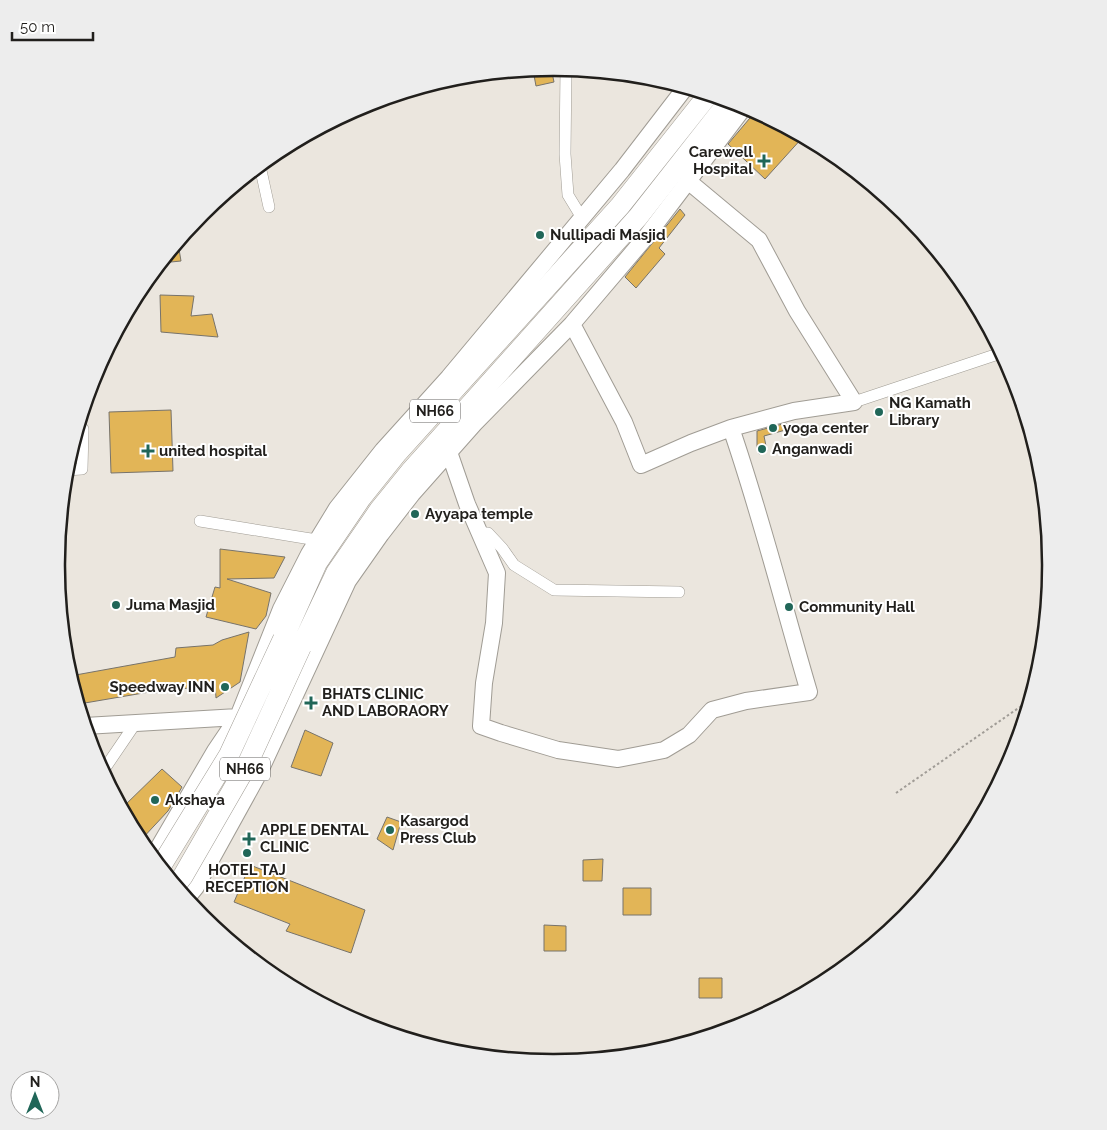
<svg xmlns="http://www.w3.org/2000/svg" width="1107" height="1130" viewBox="0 0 1107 1130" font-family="Raleway,sans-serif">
  <rect width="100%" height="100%" fill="#ebe6de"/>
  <!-- building -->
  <path fill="#e2b557" stroke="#77736b" d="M551,68L554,82L536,86L533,70Z
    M755,112L803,137L765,179L728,144Z
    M680,209L685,215L659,248L665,254L636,288L625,277Z
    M178,243L181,261L161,263L177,243Z
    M160,295L194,296L191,316L212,314L218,337L161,332Z
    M171,410L173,471L111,473L109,412Z
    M786,423L789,429L764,436L767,451L759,454L757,447V431Z
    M220,549L285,557L274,578L227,579L271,593L266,616L256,629L206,617L215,587L220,588Z
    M249,632L240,682L216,698L215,684L155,693V691L79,704L70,676L175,657L176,648L213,645L222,640Z
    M305,730L333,743L321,776L291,767Z
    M162,769L182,787L168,811L140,841L122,808Z
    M387,817L401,822L393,850L377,839Z
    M603,859L602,881H583V860Z
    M250,865L365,910L351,953L286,931L290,924L234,902Z
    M623,888H651V915H623Z
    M544,925L566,926V951H544Z
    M699,978H722V998H699Z"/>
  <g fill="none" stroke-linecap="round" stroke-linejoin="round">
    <defs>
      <path id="street" d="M566,69L565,154L568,195L582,218
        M260,166L269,207
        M854,402L1001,353
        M66,470L82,469L83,429
        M200,521L317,540
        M481,533H488L502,548L514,565L554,590L679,592
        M103,771L135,724"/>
      <path id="secondary" d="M688,181L759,240L797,311L854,402L794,411L731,428
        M449,452L467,504L497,573L494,623L484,683L481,726L501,733L558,750L618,759L664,750L689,735L712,710L746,701L809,692C783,604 761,515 731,428L691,443L641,465L624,422L572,324
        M85,726L238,717
        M153,857L215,751L238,717L281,609L309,554L337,508L383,450L449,377L622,170L685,88
        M187,898L196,887L260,771L348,581L381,534L412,494L474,424L572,324L645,238L745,106"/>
      <path id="highway" d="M283,639L317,563L361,498L397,453L620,206L708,95
        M301,647L336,573L380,509L410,472L638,217L729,101"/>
    </defs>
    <!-- street casing -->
    <use href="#street" stroke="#a09c94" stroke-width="12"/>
    <!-- secondary casing -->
    <use href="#secondary" stroke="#a09c94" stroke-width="18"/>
    <!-- highway casing -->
    <use href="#highway" stroke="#a09c94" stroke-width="21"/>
    <!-- path -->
    <path stroke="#a09c96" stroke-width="2" stroke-dasharray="2.5 2.5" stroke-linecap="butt" d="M896,793L1030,700"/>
    <!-- street -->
    <use href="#street" stroke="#fff" stroke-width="11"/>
    <!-- secondary -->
    <use href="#secondary" stroke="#fff" stroke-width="16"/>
    <!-- highway -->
    <use href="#highway" stroke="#fff" stroke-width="20"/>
    <defs>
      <path id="highway-bridge" d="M161,866L229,755L283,639
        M176,885L183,876L247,765L301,647"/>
    </defs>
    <!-- highway-bridge casing -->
    <use href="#highway-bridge" stroke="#a09c94" stroke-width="21" stroke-linecap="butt"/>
    <!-- highway-bridge -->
    <use href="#highway-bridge" stroke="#fff" stroke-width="20"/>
  </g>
  <!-- markers -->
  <g fill="#206658" stroke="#fff" stroke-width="2">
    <path d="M761.5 153.5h5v5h5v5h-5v5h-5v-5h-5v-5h5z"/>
    <circle cx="540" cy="235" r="5"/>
    <circle cx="879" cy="412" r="5"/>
    <circle cx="773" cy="428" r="5"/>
    <circle cx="762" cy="449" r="5"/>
    <path d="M145.5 443.5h5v5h5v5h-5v5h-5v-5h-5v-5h5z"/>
    <circle cx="415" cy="514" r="5"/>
    <circle cx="116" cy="605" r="5"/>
    <circle cx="789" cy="607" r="5"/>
    <circle cx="225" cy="687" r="5"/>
    <path d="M308.5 695.5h5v5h5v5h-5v5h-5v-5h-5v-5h5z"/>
    <circle cx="155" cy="800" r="5"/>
    <circle cx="390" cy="830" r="5"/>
    <path d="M246.5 831.5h5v5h5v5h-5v5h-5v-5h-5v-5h5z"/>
    <circle cx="247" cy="853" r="5"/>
  </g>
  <g text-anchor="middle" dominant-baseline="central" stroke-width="4" stroke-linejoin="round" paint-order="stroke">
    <!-- shield labels -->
    <g fill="#fff" stroke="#646260" stroke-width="1">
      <rect x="410" y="399.5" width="50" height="23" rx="4"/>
      <rect x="220" y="757.5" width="50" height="23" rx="4"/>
    </g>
    <g font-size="14" font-weight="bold" fill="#211f1c">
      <text x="435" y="411">NH66</text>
      <text x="245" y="769">NH66</text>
    </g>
    <!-- poi labels -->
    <g font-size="15" font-weight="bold" fill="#211f1c" stroke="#fff" text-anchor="start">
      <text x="753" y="152" text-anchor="end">Carewell<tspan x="753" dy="17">Hospital</tspan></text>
      <text x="550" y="235">Nullipadi Masjid</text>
      <text x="889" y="403">NG Kamath<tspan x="889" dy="17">Library</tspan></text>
      <text x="783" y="428">yoga center</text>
      <text x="772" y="449">Anganwadi</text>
      <text x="159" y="451">united hospital</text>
      <text x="425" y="514">Ayyapa temple</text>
      <text x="126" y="605">Juma Masjid</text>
      <text x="799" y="607">Community Hall</text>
      <text x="215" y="687" text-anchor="end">Speedway INN</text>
      <text x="322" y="694">BHATS CLINIC<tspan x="322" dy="17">AND LABORAORY</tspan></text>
      <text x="165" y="800">Akshaya</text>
      <text x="400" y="821">Kasargod<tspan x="400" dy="17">Press Club</tspan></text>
      <text x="260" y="830">APPLE DENTAL<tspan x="260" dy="17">CLINIC</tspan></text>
      <text x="247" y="870" text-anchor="middle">HOTEL TAJ<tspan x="247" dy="17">RECEPTION</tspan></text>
    </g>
  </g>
  <!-- crop -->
  <path d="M0 0H1107V1130H0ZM553 76H554A488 488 0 0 1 1042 564V566A488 488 0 0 1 554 1054H553A488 488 0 0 1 65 566V564A488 488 0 0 1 553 76Z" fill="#ededed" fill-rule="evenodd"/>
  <path fill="none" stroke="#211f1c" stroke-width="2.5" d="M553 76H554A488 488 0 0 1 1042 564V566A488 488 0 0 1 554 1054H553A488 488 0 0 1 65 566V564A488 488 0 0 1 553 76Z"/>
  <!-- north arrow -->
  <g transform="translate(35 1095)"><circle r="24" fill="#ffffff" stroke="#a6a5a4"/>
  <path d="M0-4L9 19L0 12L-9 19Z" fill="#206658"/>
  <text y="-8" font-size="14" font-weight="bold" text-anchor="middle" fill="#211f1c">N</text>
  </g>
  <!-- scale -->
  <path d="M12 32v8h81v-8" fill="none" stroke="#211f1c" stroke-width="2.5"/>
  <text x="20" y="32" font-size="15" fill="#211f1c" stroke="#ffffff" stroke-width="4" paint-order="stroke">50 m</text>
</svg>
